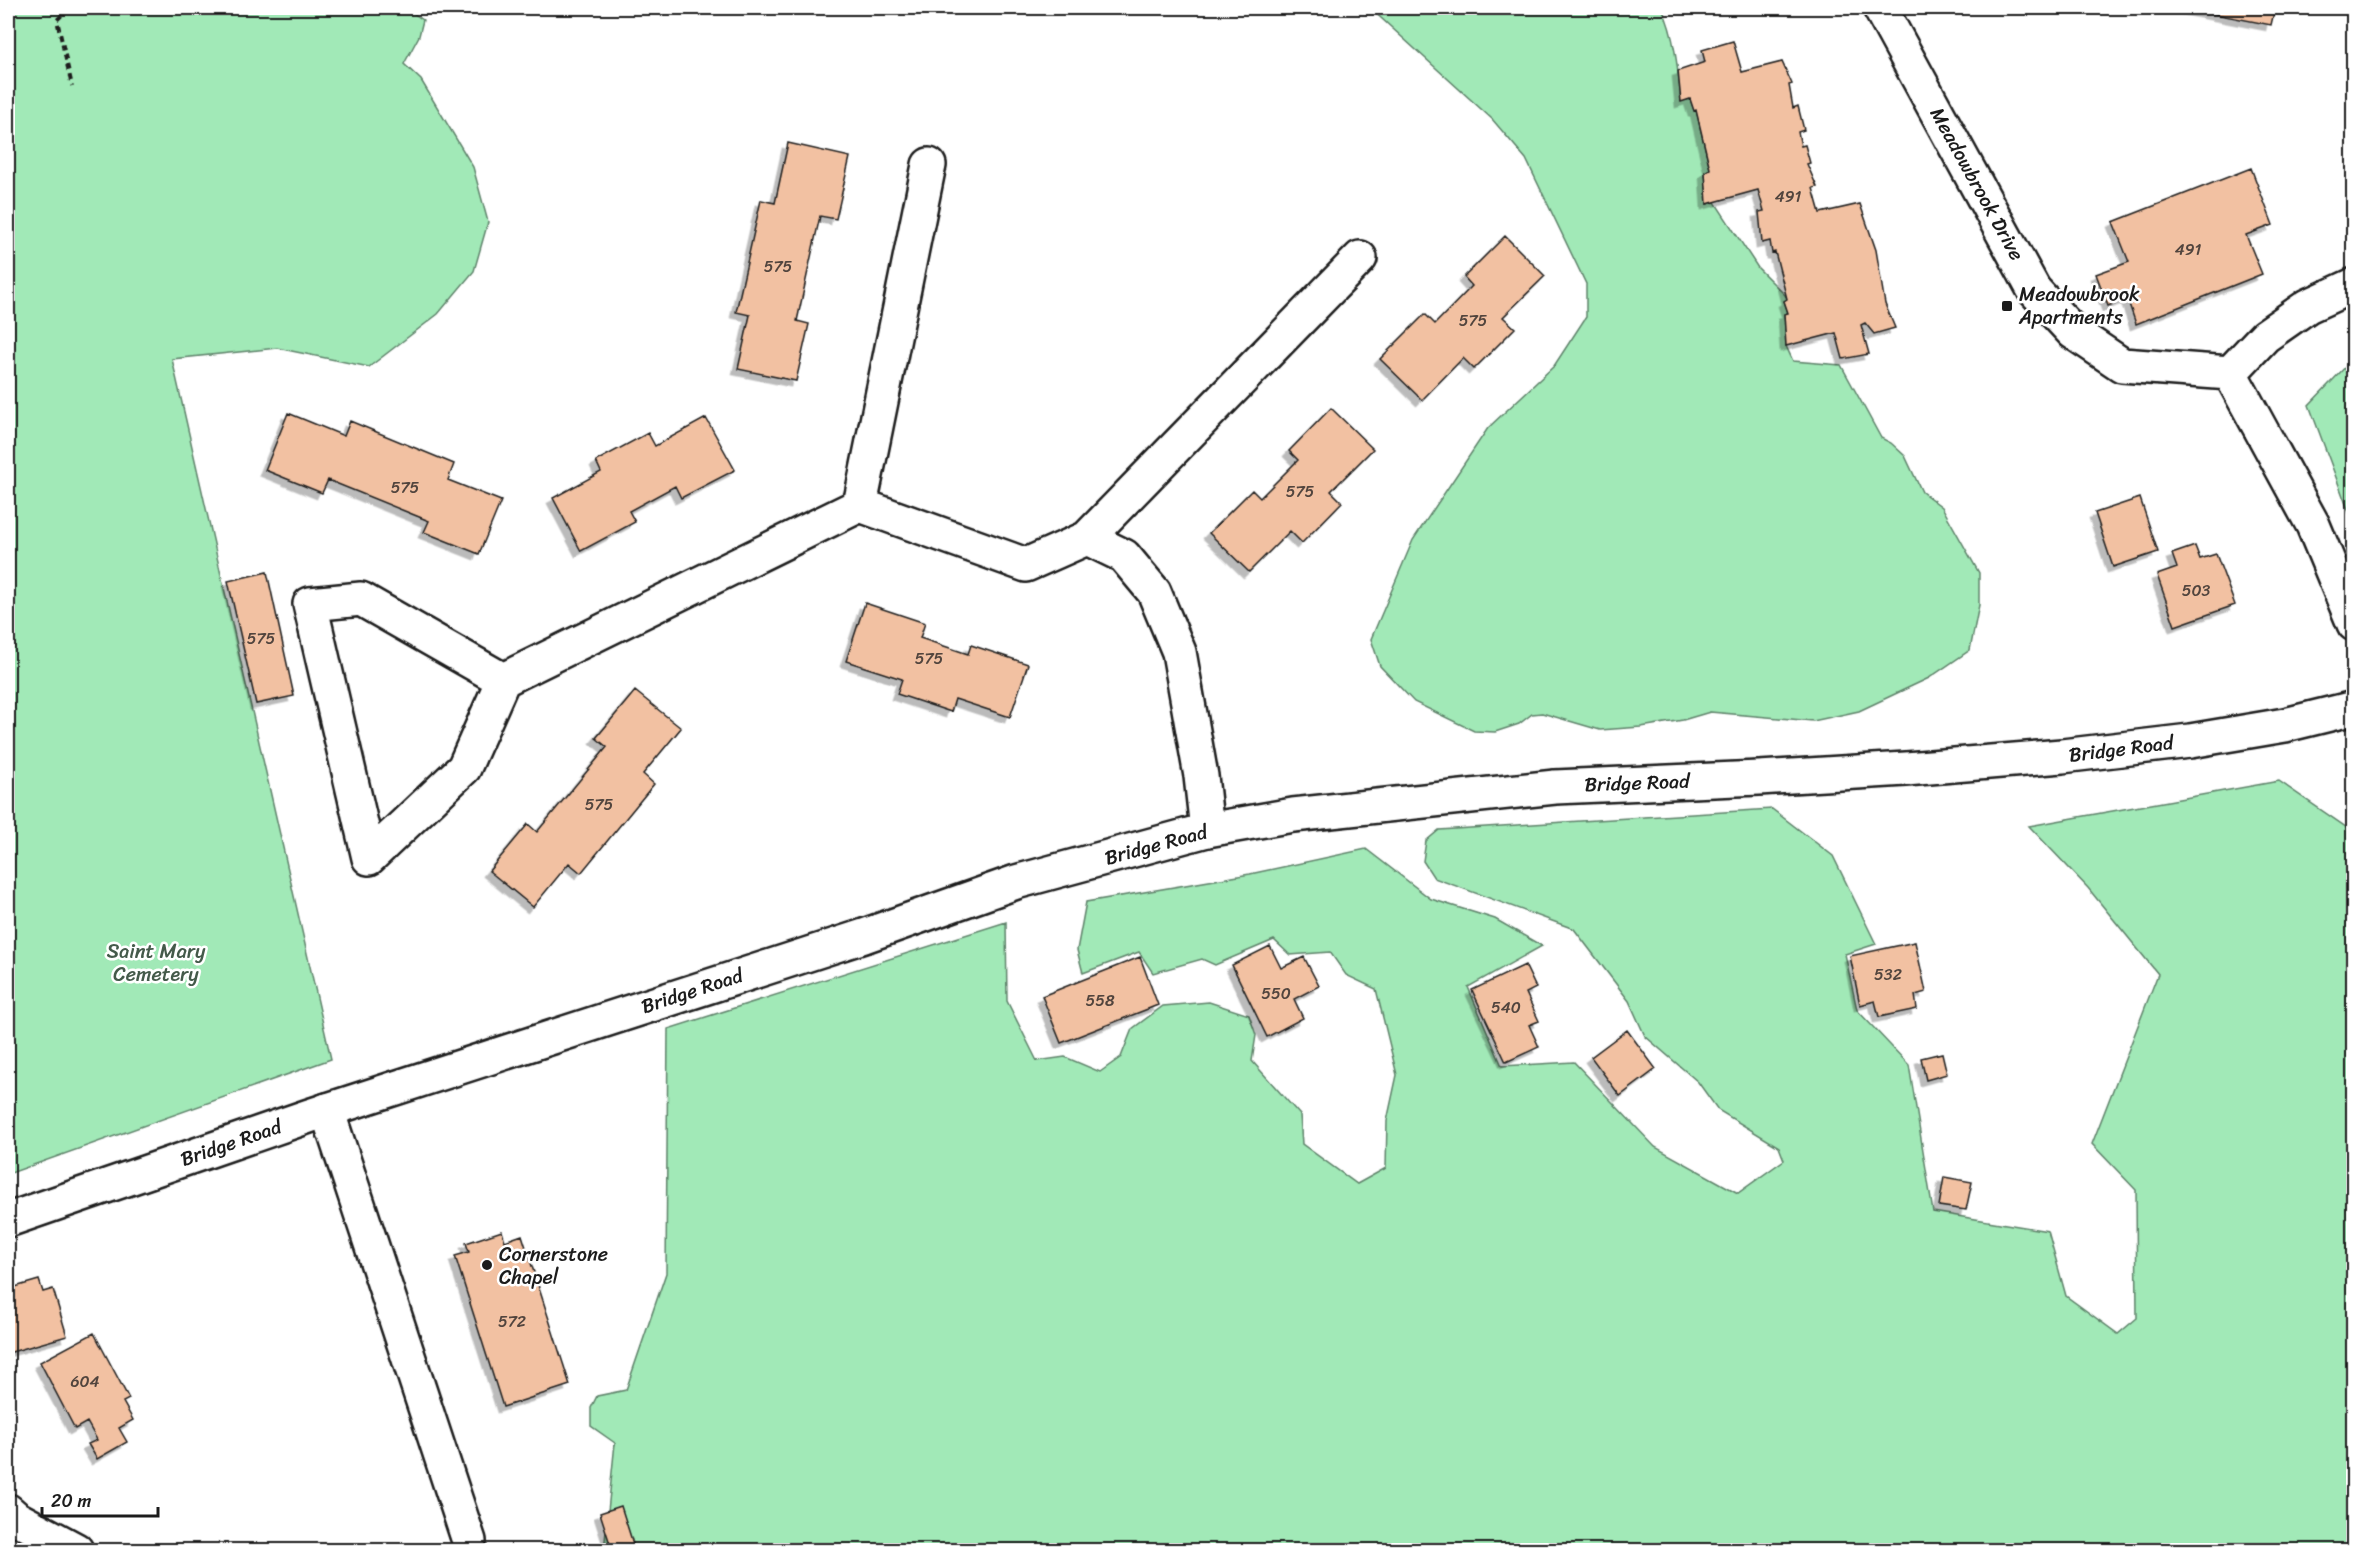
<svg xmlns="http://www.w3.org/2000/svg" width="2361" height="1558" viewBox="0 0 2361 1558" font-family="Sriracha,sans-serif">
  <defs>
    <filter id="shadow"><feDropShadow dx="-5.5" dy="5.5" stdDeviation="0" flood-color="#0004"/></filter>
  </defs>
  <rect width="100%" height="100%" fill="#fff"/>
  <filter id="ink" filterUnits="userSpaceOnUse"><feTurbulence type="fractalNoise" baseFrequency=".0167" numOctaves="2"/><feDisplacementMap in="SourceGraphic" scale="12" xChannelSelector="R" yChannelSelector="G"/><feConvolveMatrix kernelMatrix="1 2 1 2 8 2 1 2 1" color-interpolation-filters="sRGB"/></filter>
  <g filter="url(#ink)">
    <!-- green -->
    <path fill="#a1e9b7" stroke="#5e826a" stroke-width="1.5" d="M8,8H406L423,20L419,36L404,64L421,80L473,167L488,222L474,271L438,314L369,367L277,348L172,359L331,1059L8,1174Z
      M1370,8H1662C1675,36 1678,70 1681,101L1690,99L1694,110H1696L1710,169L1705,172L1707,204L1715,202L1758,268L1785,295L1787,299L1784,301L1788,313L1784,314L1786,346L1793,361L1841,365L1881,438L1891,443L1905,456L1922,492L1942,507L1979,573V605L1970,650L1929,678L1859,711L1813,721L1710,712L1683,720L1641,727L1600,730L1542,713L1532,714L1519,724L1495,732L1474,731L1414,702L1380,666L1371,639L1413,540L1488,428L1554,366L1586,317V284L1526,159L1492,119Z
      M2353,359V523L2309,405Z
      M2279,781L2353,832V1550H604L615,1443L591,1426V1408L597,1396L626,1390L666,1273L668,1029L1006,922L1007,1001L1037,1061L1065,1057L1100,1072L1121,1057L1132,1029L1163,1006L1209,1002L1249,1015L1256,1035L1252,1061L1300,1115L1302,1144L1357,1184L1386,1168L1387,1121L1397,1075L1376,989L1346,975L1330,952L1290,955L1274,940L1215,965L1202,959L1153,973L1139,952L1083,973L1077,950L1086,902L1250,874L1366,849L1431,899L1495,919L1542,946L1468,987L1502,1066L1574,1062L1655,1147L1738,1193L1784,1160L1779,1147L1718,1110L1698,1082L1645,1036L1629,1001L1574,929L1434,878L1423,861L1426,841L1439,830L1772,809L1833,856L1876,944L1845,954L1857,1010L1909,1065L1933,1212L2048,1231L2066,1296L2118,1334L2137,1318L2136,1190L2092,1144L2158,974L2088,888L2029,826Z"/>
    <!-- building -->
    <path fill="#f2c1a2" stroke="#1c1c1c" stroke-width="1.5" filter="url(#shadow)" d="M2184,8H2275L2271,25Z
      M1733,41L1742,72L1782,62L1792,84L1789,85L1793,108L1798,106L1804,130L1798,132L1801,146L1805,145L1810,163L1807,164L1817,187L1813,188L1820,213L1860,204L1876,250L1885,304L1895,328L1874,334L1865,323L1861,325L1869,354L1843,359L1836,333L1786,346L1784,314L1788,313L1784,301L1787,299L1775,252L1772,253L1770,241L1762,243L1759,212L1764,211L1758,190L1707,204L1705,172L1710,169L1696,110L1694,111L1690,99L1681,102L1678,71L1705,62L1702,50Z
      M788,143L850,157L836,219L820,216L797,321L809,324L796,381L738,369L750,315L736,312L761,200L775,203Z
      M2251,168L2273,225L2246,235L2262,274L2136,324L2127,298L2108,306L2096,274L2129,262L2113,222Z
      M1505,236L1545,276L1503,317L1515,328L1474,369L1463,358L1422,400L1380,359L1425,314L1435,324L1472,286L1464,277Z
      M1331,408L1373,449L1331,491L1342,502L1302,543L1290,531L1249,572L1209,533L1252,490L1260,498L1298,460L1289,451Z
      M288,413L344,436L350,421L454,464L448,480L501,501L479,554L424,532L429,521L328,480L322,493L265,470Z
      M706,418L735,470L681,498L675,486L629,511L635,522L581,551L553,498L601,472L596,461L648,433L655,446Z
      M2140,498L2158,552L2113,567L2095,513Z
      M2195,546L2200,559L2216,554L2235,605L2175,626L2157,575L2177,568L2172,554Z
      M267,572L294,696L256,704L228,581Z
      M865,603L925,623L920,638L968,654L971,645L1028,664L1010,717L955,699L951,712L897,694L902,679L846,661Z
      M635,691L681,728L643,774L654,784L581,873L569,863L533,907L489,871L528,824L537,832L607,747L596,738Z
      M1915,942L1926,992L1915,995L1917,1009L1879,1017L1875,1001L1860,1005L1850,956Z
      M1270,946L1281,968L1304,957L1319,986L1294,999L1303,1018L1267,1037L1232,965Z
      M1140,957L1158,1005L1061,1043L1042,996Z
      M1525,965L1536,988L1526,993L1539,1021L1529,1025L1539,1047L1506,1062L1472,990Z
      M1627,1030L1656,1069L1620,1096L1591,1057Z
      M1942,1053L1947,1074L1926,1080L1921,1058Z
      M1944,1177L1972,1182L1966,1210L1939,1206Z
      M502,1231L505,1241L522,1235L570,1385L503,1407L455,1256L469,1252L466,1243Z
      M39,1280L43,1292L53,1289L67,1336L8,1353V1305L10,1304L8,1289Z
      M94,1333L129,1399L123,1402L133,1420L119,1428L127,1442L97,1459L88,1444L97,1440L87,1422L75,1429L40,1362Z
      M621,1506L634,1547L622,1550H612L600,1513Z"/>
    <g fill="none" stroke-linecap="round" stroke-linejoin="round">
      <defs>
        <path id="minor" d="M1880,8L2034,290L2073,332L2122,365L2230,373L2313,525L2354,624
          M2230,373L2265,336L2308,306L2354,285
          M860,505L1026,565L1087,538L1360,258
          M1087,538L1124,556L1154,592L1179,652L1201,776L1207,830
          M369,858L464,768L503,680L860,505L929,165
          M369,858L310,604L361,599L503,680
          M327,1110L469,1541
          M8,1511L16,1518L76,1550"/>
        <path id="major" d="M8,1220L309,1116L864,936L1016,882L1207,830L1293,815L1555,787L1759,778L1906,769L2062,756L2190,741L2285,725L2354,708"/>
      </defs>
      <!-- minor casing -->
      <use href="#minor" stroke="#1c1c1c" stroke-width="38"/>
      <!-- major casing -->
      <use href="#major" stroke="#1c1c1c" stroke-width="38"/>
      <!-- path -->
      <path stroke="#1c1c1c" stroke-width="4" stroke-dasharray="6 4.5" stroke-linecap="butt" d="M69,8L57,20L72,86"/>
      <!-- minor -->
      <use href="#minor" stroke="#fff" stroke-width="33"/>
      <!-- major -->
      <use href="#major" stroke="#fff" stroke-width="33"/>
    </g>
  </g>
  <!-- markers -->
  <g fill="#1c1c1c" stroke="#fff" stroke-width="2">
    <rect x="2001" y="300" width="12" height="12" rx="3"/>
    <circle cx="487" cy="1265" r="6"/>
  </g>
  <g text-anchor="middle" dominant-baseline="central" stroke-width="5" stroke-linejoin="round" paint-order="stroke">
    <!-- number labels -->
    <g font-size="16" fill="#52453e">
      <text x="1788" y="196">491</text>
      <text x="2188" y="249">491</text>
      <text x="778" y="266">575</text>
      <text x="1473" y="320">575</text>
      <text x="405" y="487">575</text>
      <text x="1300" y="491">575</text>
      <text x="2196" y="590">503</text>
      <text x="261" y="638">575</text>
      <text x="929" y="658">575</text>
      <text x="599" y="804">575</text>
      <text x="1888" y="974">532</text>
      <text x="1276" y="993">550</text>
      <text x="1100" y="1000">558</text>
      <text x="1506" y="1007">540</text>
      <text x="512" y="1321">572</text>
      <text x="85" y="1381">604</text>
    </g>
    <!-- street labels -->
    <g font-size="20" fill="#1c1c1c" stroke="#fff">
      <text transform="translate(1977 184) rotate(61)">Meadowbrook Drive</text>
      <text transform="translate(2121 749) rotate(-7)">Bridge Road</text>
      <text transform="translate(1637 783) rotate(-2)">Bridge Road</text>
      <text transform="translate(1156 845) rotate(-15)">Bridge Road</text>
      <text transform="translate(692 991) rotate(-18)">Bridge Road</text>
      <text transform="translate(231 1143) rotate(-19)">Bridge Road</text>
    </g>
    <!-- poi labels -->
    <g font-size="20" fill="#1c1c1c" stroke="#fff" text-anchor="start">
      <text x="2019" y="294">Meadowbrook<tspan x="2019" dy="23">Apartments</tspan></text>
      <text x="499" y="1254">Cornerstone<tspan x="499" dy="23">Chapel</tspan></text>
    </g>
    <!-- park labels -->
    <g font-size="20" fill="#445a4a" stroke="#fff">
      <text x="156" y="951">Saint Mary<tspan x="156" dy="23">Cemetery</tspan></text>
    </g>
  </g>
  <!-- margin -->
  <rect width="2361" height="1558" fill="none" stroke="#fff" stroke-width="30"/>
  <rect x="15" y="15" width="2331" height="1528" fill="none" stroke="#1c1c1c" stroke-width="2" filter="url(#ink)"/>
  <!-- scale -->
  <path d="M42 1507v9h116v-9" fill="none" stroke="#1c1c1c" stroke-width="3"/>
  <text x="51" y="1507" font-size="18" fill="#1c1c1c" stroke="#ffffff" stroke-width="4.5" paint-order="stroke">20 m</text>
</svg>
